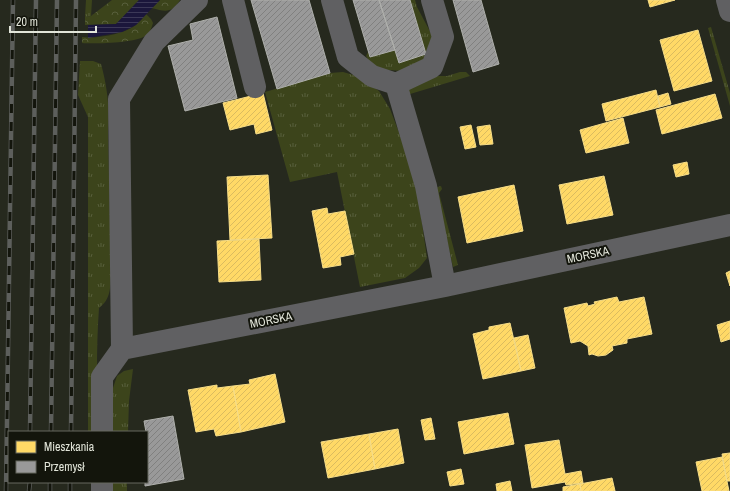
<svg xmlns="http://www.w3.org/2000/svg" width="730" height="491" viewBox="0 0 730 491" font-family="'Archivo Narrow',sans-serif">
  <defs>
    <pattern id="grass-tufts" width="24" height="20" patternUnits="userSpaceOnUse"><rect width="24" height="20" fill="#3c441b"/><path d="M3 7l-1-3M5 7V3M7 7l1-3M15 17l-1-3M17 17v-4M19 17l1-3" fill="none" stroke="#585f3c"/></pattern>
    <pattern id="forest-crowns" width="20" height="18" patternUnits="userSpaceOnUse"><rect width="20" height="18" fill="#3c441b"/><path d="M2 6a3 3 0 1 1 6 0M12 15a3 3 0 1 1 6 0" fill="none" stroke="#585f3c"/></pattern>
    <pattern id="water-rules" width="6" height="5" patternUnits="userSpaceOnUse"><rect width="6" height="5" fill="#1b163b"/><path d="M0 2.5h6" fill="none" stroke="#3c3857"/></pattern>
    <pattern id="homes-hatch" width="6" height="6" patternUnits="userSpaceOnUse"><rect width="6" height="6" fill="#ffd966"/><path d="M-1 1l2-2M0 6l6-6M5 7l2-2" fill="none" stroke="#dabb5f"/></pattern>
    <pattern id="industry-hatch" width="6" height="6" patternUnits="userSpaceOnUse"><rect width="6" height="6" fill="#999"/><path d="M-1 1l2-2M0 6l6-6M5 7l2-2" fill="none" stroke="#80807f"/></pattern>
  </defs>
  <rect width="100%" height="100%" fill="#26291e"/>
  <!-- grass -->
  <path fill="url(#grass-tufts)" d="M86,0H92L91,16L85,17Z
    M410,0H415L417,7L433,37L426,59L403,71L389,70L382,73L370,63L366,56L368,52L370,57L395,50L399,63L426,54Z
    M711,27L730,93V106L708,28Z
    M80,61H93L101,64C107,86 110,108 108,131L111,275C110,288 111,299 99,308C96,349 97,391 98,432H88V117L78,95Z
    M343,72L357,76L379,91L390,109L411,164L417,189L427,258L419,268L405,278L360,287L337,172L290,182L265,92L330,73Z
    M460,72H466L470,76L410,94L407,101L409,88L437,76H447Z
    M441,186L442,189L439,193L458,265L453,267L435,188Z
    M133,369L129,401L128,432H110V397L117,376L124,371Z
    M110,482H127V491H110Z"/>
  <!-- forest -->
  <path fill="url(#forest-crowns)" d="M112,0H139L116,24L85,25V17L91,16Z
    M160,0H180C172,13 166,12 152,8Z
    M146,14L151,19L153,23C151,29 150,33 145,36C135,43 94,44 82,43V37C97,39 126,34 137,24C140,21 143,18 146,14Z"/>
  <!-- water -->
  <path fill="url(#water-rules)" d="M139,0H160L136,25L122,32L88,38V25L116,24Z"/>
  <!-- homes -->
  <path fill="url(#homes-hatch)" stroke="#f6dd88" d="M648,0H675L650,7Z
    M698,30L712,81L674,91L660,40Z
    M656,90L660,107L606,121L602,104Z
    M263,93L272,130L256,134L254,124L230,130L223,103Z
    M668,93L671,104L660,107L658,96Z
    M715,94L722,118L662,134L656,110Z
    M623,118L629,143L586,153L580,130Z
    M471,125L476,147L465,149L460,127Z
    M490,125L493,144L480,145L477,127Z
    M687,162L689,174L676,177L673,165Z
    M268,175L272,238L230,240L227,177Z
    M604,176L613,215L567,224L559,185Z
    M514,185L523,231L467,243L458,197Z
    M327,208L328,214L345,211L354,254L340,257L341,265L323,268L312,211Z
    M259,239L261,280L219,282L217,241Z
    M730,271V286L726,273Z
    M617,297L619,302L644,297L652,334L627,339V343L612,346L613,350L606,355L598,356L592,354L589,355L588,346L580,341L571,343L564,308L587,303L588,306L595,304L594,302Z
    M730,321V339L721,342L717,325Z
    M510,323L521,371L483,379L473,334L489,330V327Z
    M528,335L535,368L521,371L514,338Z
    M275,374L285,422L241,432L233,386L250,384L249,380Z
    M217,385V388L233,386L241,432L216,436L214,429L196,432L188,390Z
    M508,413L514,444L464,454L458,422Z
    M431,418L435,439L425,440L421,420Z
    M398,429L404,463L375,469L369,434Z
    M369,434L375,469L328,478L321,442Z
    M559,440L565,474L581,471L583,483L566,485L565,482L532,488L525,445Z
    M730,453V481H727L722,454Z
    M722,457L729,491H702L696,462Z
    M461,469L464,484L450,486L447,472Z
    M612,478L615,491H581L580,484Z
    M510,481L512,491H497L496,484Z
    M580,484L581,491H563V487Z"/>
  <!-- industry -->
  <path fill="url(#industry-hatch)" stroke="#afb0ac" d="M251,0H309L330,73L277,89Z
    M353,0H379L395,50L370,57Z
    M379,0H410L426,54L399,63Z
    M453,0H481L499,64L473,72Z
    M217,17L237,98L185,111L168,46L193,40L190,24Z
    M173,416L184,479L145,486V482H147V432H146L144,421Z"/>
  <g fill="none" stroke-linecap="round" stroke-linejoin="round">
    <!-- minor -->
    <path stroke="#606062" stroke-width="22" d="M197,0L154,42L119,99L122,349L445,286L730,225
      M233,0L255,87
      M332,0L348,57L372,76L396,84
      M432,0L443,37L432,67L396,84L426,186L445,286
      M727,0L730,11
      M102,432V377L122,349
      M102,482V491"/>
    <defs>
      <path id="rail" d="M30,432L36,0
        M51,432L57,0
        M71,432L76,0
        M6,491L13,0
        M29,491L30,482
        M50,491V482
        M70,491V482"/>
    </defs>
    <!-- rail casing -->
    <use href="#rail" stroke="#5d5f5c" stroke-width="4.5"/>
    <!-- rail -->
    <use href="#rail" stroke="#13150c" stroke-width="3" stroke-dasharray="9" stroke-linecap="butt"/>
  </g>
  <g text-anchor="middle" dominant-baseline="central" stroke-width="4" stroke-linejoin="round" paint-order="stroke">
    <!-- street labels -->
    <g font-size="12" fill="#e2e5d9" stroke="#13150c">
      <text transform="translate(588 255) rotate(-12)">MORSKA</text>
      <text transform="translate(271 320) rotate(-11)">MORSKA</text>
    </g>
  </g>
  <!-- legend -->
  <rect x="8" y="431" width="140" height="52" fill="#13150c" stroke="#66685e"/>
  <rect x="16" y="441" width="20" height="12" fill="#ffd966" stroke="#66685e"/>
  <text x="44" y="451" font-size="12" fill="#e2e5d9">Mieszkania</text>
  <rect x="16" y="461" width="20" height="12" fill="#999999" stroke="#66685e"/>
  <text x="44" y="471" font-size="12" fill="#e2e5d9">Przemysł</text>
  <!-- scale -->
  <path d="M10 26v6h86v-6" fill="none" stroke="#e2e5d9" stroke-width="2"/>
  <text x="16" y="26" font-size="12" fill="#e2e5d9" stroke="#13150c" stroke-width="3" paint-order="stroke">20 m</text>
</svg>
